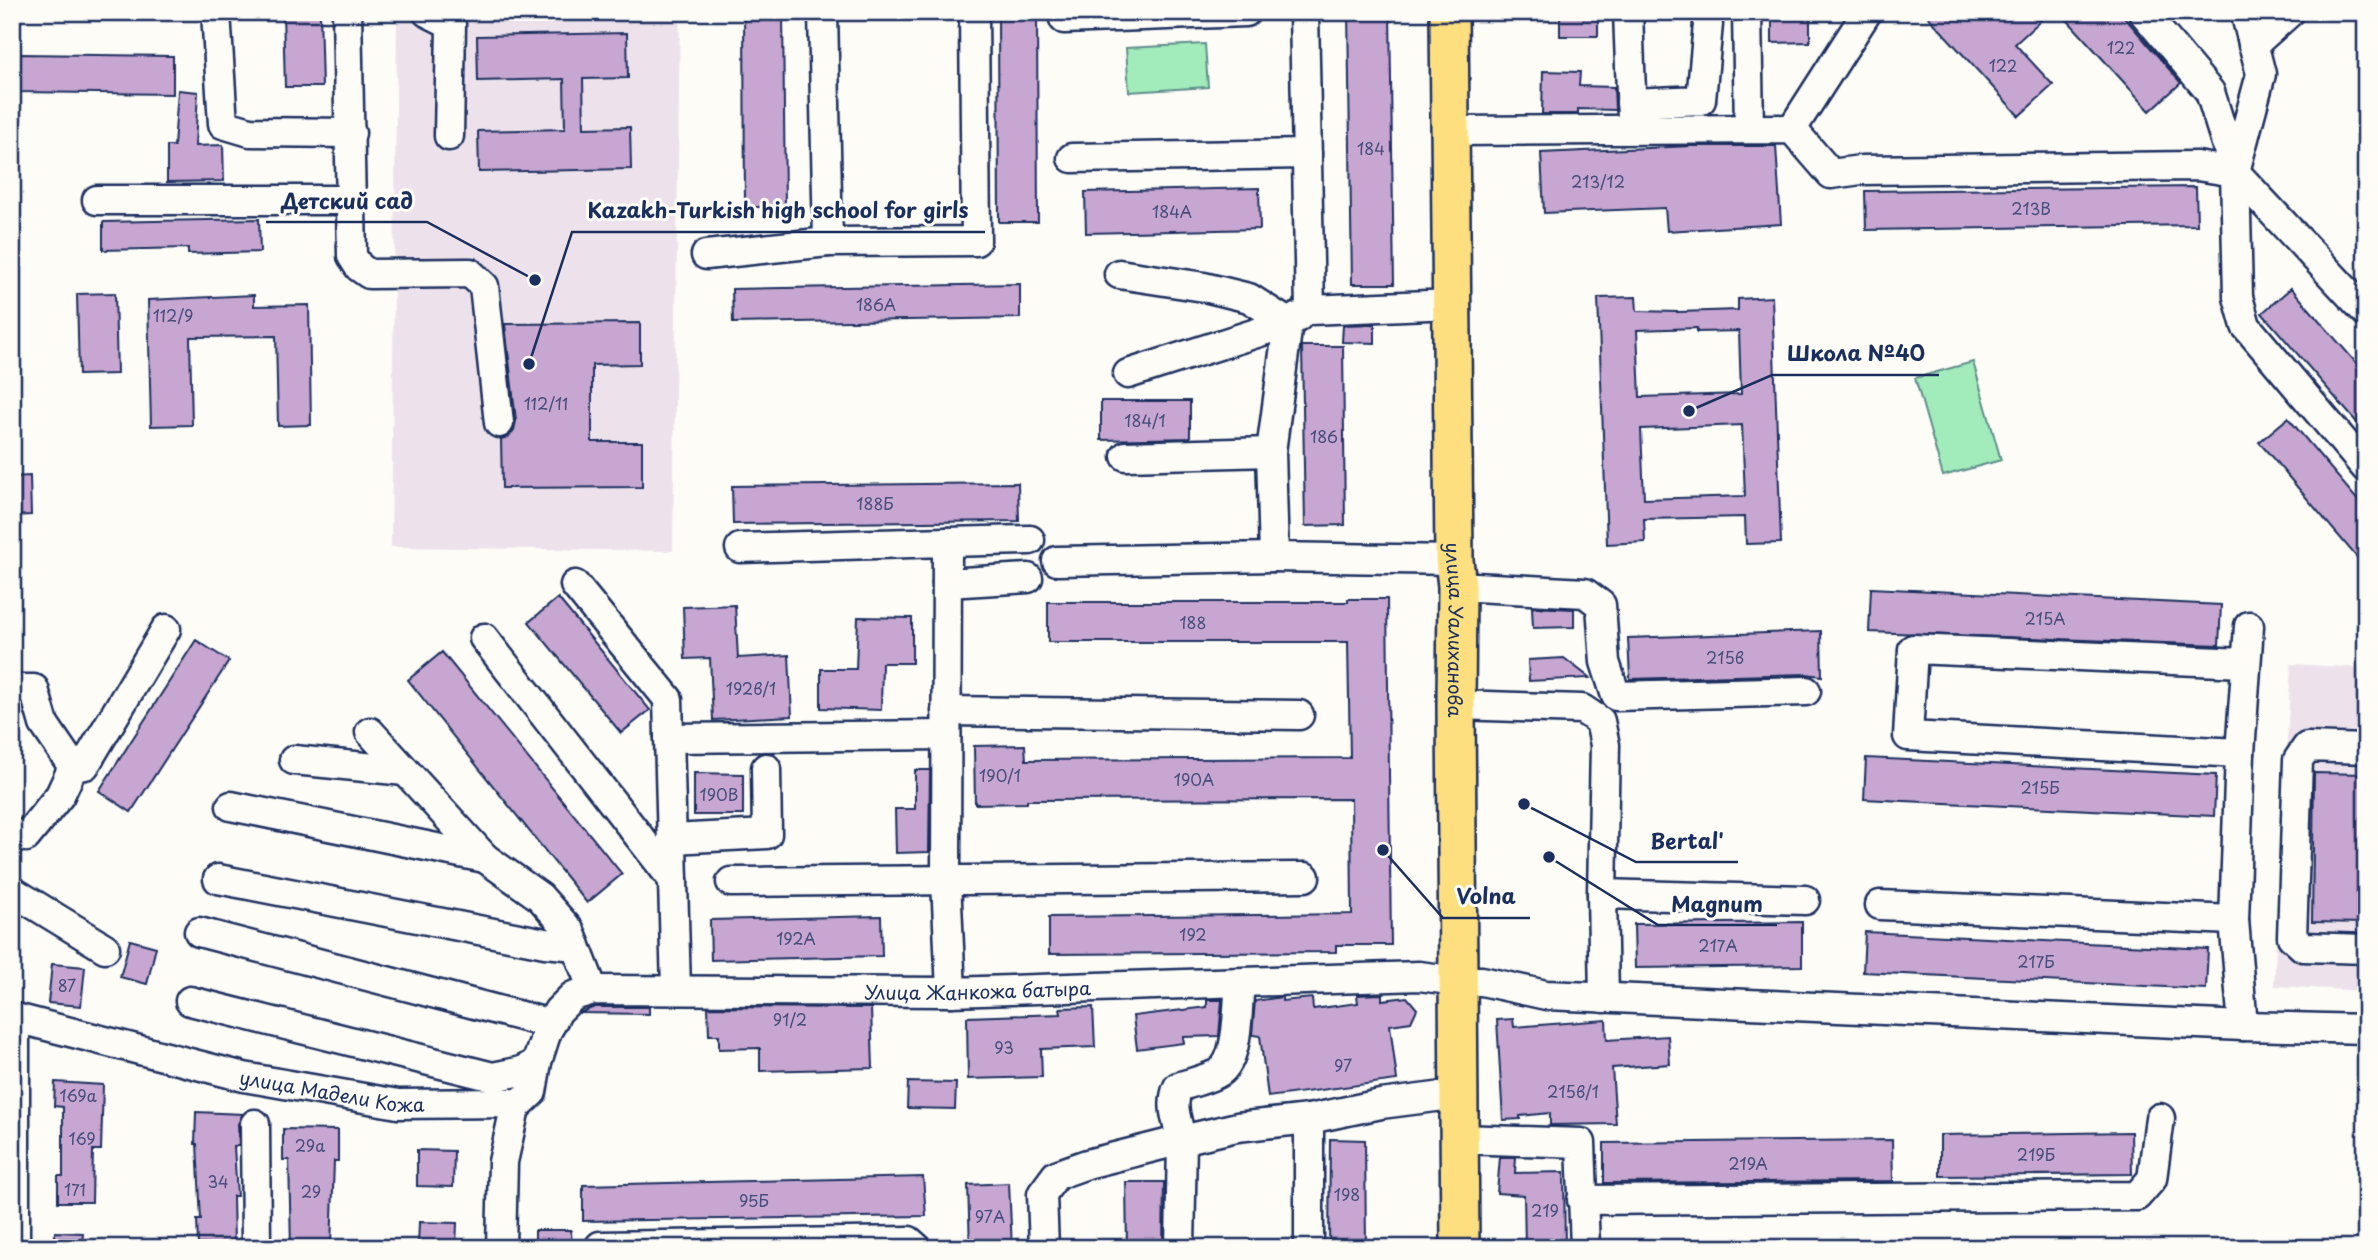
<svg xmlns="http://www.w3.org/2000/svg" width="2378" height="1260" viewBox="0 0 2378 1260" font-family="'Playpen Sans',sans-serif">
  <rect width="100%" height="100%" fill="#fdfcf7"/>
  <filter id="ink" filterUnits="userSpaceOnUse"><feTurbulence type="fractalNoise" baseFrequency=".0143" numOctaves="2"/><feDisplacementMap in="SourceGraphic" scale="14" xChannelSelector="R" yChannelSelector="G"/><feConvolveMatrix kernelMatrix="1 2 1 2 8 2 1 2 1" color-interpolation-filters="sRGB"/></filter>
  <g filter="url(#ink)">
    <!-- built -->
    <path fill="#ede2ec" d="M397,12H680L673,551L391,547Z
      M2291,664L2366,668V991L2274,986Z"/>
    <!-- green -->
    <path fill="#a2ebba" stroke="#5e8d8c" stroke-width="2" d="M1205,44L1208,87L1129,92L1126,48Z
      M1973,362L2001,460L1943,476L1915,378Z"/>
    <!-- building -->
    <path fill="#c7a6d1" stroke="#1b2f5e" stroke-width="2" fill-rule="evenodd" d="M283,12H320L322,87H285Z
      M744,12H783L785,207H745Z
      M998,12H1037L1038,222H999Z
      M1348,12H1390L1394,284H1352Z
      M1560,12H1598V36H1560Z
      M1772,12H1810V42L1772,43Z
      M1924,12H2050L2015,44L2053,85L2019,116Z
      M2060,12H2120L2181,83L2150,111Z
      M627,33L628,78L583,79L584,128L630,127L631,169L479,172L478,131L565,129L564,79L478,81L477,36Z
      M20,54L173,56V94L19,92Z
      M1543,71L1580,72L1579,86L1614,87L1615,110L1578,109V114H1542Z
      M178,90L198,92L195,146L223,145L224,181L167,182V146H174Z
      M1691,146H1776L1781,224L1667,231L1665,208L1544,213L1541,153Z
      M2196,187L2197,225L1866,230L1865,191Z
      M1259,188L1260,229L1086,233L1085,192Z
      M259,219L260,252L188,254V248L103,250V222Z
      M1020,284V318L733,323L732,289Z
      M2291,288L2366,374V433L2262,313Z
      M115,293L117,374L79,375L77,294Z
      M254,295V306L309,305L311,425L278,426L276,336L190,337L192,425L151,426L148,300Z
      M1636,297L1637,311L1678,312L1738,310V299L1772,297L1781,543L1746,544L1745,517L1644,519L1645,542L1607,544L1598,298ZM1697,328V332L1739,331L1741,394L1640,397L1637,330ZM1742,425L1745,496L1644,499L1641,429Z
      M640,323V364L592,365V442H642V487L502,488L501,439L508,437L514,430L516,421L505,324Z
      M1375,324V343L1342,342L1343,325Z
      M1302,346H1343L1345,525L1305,526Z
      M1101,401H1190V438L1101,440Z
      M2288,418L2366,510V568L2259,442Z
      M30,476L31,515L12,516V477Z
      M1018,483L1019,521L733,524L732,486Z
      M1871,588L2221,605L2219,645L1869,632Z
      M558,598L650,710L621,733L529,622Z
      M1348,599H1387L1391,945H1336V952L1049,954V917L1352,914L1351,799L1027,800V803L975,804L974,746L1025,745L1026,760L1350,758L1348,642H1048V602H1348Z
      M735,605L738,658L789,655L792,716L713,720L710,658L685,659L683,607Z
      M1532,607L1574,609V627L1533,628Z
      M858,617L912,618V663H882L881,710L821,708V669H856Z
      M1821,631L1822,676L1806,674L1630,679L1628,638Z
      M196,640L229,661L131,812L99,791Z
      M442,652L622,874L587,903L408,680Z
      M1564,658L1590,678L1529,681L1528,660Z
      M1866,758L2216,775L2214,816L1864,799Z
      M915,770H930L929,852L896,853L895,809H915Z
      M694,773L743,774V815H694Z
      M2314,773L2366,774L2363,889H2366V923L2312,922Z
      M881,916L882,956L711,960L710,920Z
      M1802,922V966L1635,968L1634,924Z
      M1865,932L2208,949L2206,989L1863,972Z
      M130,940L156,947L147,984L120,977Z
      M52,964L85,967L81,1006L48,1003Z
      M1382,994V1000L1407,997L1417,1009L1411,1022L1390,1025L1397,1080L1268,1097L1260,1036L1252,1035L1255,1001L1282,997V1001L1312,998L1313,1009L1358,1003L1357,995Z
      M1207,1000H1222L1219,1036L1183,1037L1184,1043L1137,1049L1133,1016L1207,1007Z
      M595,1007H649V1014L579,1013Z
      M708,1007L871,1008L873,1068L760,1071V1048L719,1049V1035H709Z
      M1093,1007L1095,1047L1041,1049L1042,1077L968,1079L967,1017L1061,1014L1060,1008Z
      M1513,1019L1514,1027L1606,1020L1607,1040L1668,1036L1670,1064L1612,1068L1616,1124L1550,1125V1113L1520,1116V1119L1503,1120L1497,1020Z
      M55,1082L103,1085L101,1150H93L92,1202H58V1176H63V1107L54,1106Z
      M908,1082L956,1083L955,1109L907,1108Z
      M196,1112L243,1114L238,1124L239,1146H234L237,1196H233L234,1244H198L197,1220H201L197,1144H195Z
      M283,1129L338,1130V1161H334L331,1248H291L289,1160H283Z
      M2131,1132L2132,1174L1940,1176V1135Z
      M1330,1139L1365,1140L1366,1248H1329Z
      M1892,1140L1893,1181L1604,1183V1143Z
      M417,1150L454,1151L453,1187L417,1186Z
      M1500,1157H1516L1515,1173L1564,1172L1565,1248H1525L1524,1195L1497,1193Z
      M923,1177L926,1216L583,1221V1185Z
      M1126,1182H1164L1163,1248H1127Z
      M1009,1183L1012,1248H970L968,1185Z
      M419,1222L457,1223L456,1248L418,1246Z
      M535,1230H571L572,1248H535Z
      M55,1232L83,1233L82,1248H55Z"/>
    <g fill="none" stroke-linecap="round" stroke-linejoin="round">
      <defs>
        <g id="minor">
          <path d="M216,12L223,124L250,132L351,133"/>
          <path d="M347,12L352,256L359,267L369,274L470,273L484,286L499,423"/>
          <path d="M427,12L451,24L449,136"/>
          <path d="M823,12L828,242L976,241L974,12"/>
          <path d="M1304,12L1310,310L1452,304"/>
          <path d="M1628,12L1632,120"/>
          <path d="M1747,12L1749,129"/>
          <path d="M2143,12L2210,92L2235,172L2238,297L2246,326L2366,468"/>
          <path d="M1064,19L1246,12"/>
          <path d="M2253,45L2290,12"/>
          <path d="M1631,103L1701,100L1708,24"/>
          <path d="M1792,129L1867,12"/>
          <path d="M1450,131L1792,129L1831,174L1861,170L2197,166L2235,172L2366,312"/>
          <path d="M1072,158L1307,154"/>
          <path d="M2235,172L2261,74L2245,12"/>
          <path d="M97,200H352"/>
          <path d="M706,255L828,242"/>
          <path d="M1119,274L1204,287L1249,298L1288,323L1298,317"/>
          <path d="M1128,374L1288,323L1271,452L1274,557L1454,560"/>
          <path d="M1126,456L1271,452"/>
          <path d="M947,542L1030,540"/>
          <path d="M740,548L947,542L946,880L951,992"/>
          <path d="M1057,561L1274,557"/>
          <path d="M947,583L1028,578"/>
          <path d="M575,585L668,699L676,990"/>
          <path d="M1457,586L1585,593L1601,605L1605,662L1616,696L1806,691"/>
          <path d="M484,638L673,880"/>
          <path d="M12,689H34L44,724L73,767"/>
          <path d="M1456,705L1582,709L1600,721L1605,745L1602,894L1604,998"/>
          <path d="M946,711L1299,715"/>
          <path d="M370,732L485,858L540,897L570,931L593,990"/>
          <path d="M669,738L946,735"/>
          <path d="M2366,749L2307,747L2298,760L2292,937L2303,947L2366,949"/>
          <path d="M2240,753L1908,736L1913,649L2245,663"/>
          <path d="M294,760L405,771"/>
          <path d="M231,806L485,858"/>
          <path d="M12,833L26,837L60,795L73,767L85,765L166,629"/>
          <path d="M672,839L767,834L766,768"/>
          <path d="M218,879L545,943L576,946"/>
          <path d="M731,882L1305,877"/>
          <path d="M12,891L105,948"/>
          <path d="M1602,894L1805,900"/>
          <path d="M1880,905L2234,920"/>
          <path d="M199,932L551,1024"/>
          <path d="M190,1001L493,1077L522,1071L537,1062"/>
          <path id="s1" d="M12,1017L244,1077L398,1104L511,1103L515,1108L503,1162L501,1248"/>
          <path d="M2243,1026L2234,920L2240,753L2249,626"/>
          <path id="s2" d="M515,1108L532,1092L537,1062L547,1031L558,1011L573,996L593,990L951,992L1419,976L1458,981H1482L1546,995L2243,1026L2366,1029"/>
          <path d="M255,1124L256,1248"/>
          <path d="M1460,1139L1581,1143L1585,1248"/>
          <path d="M1582,1200L2137,1196L2152,1179L2160,1118"/>
          <path d="M15,1248V1018"/>
          <path d="M600,1248V1246L909,1241L917,1248"/>
          <path d="M1044,1248L1042,1194L1056,1175L1087,1164L1182,1140C1177,1121 1170,1105 1178,1087C1190,1083 1204,1080 1216,1074C1238,1064 1237,1017 1239,995"/>
          <path d="M1180,1248L1182,1140L1237,1127L1309,1119"/>
          <path d="M1309,1248V1119L1381,1104L1459,1094"/>
        </g>
        <g id="major">
          <path id="s3" d="M1449,12L1454,560L1457,586L1456,705L1460,1248"/>
        </g>
      </defs>
      <!-- minor casing -->
      <use href="#minor" stroke="#1b2f5e" stroke-width="33"/>
      <!-- major casing -->
      <use href="#major" stroke="#1b2f5e" stroke-width="42"/>
      <!-- minor -->
      <use href="#minor" stroke="#fdfcf7" stroke-width="28"/>
      <!-- major -->
      <use href="#major" stroke="#fedf80" stroke-width="37"/>
    </g>
  </g>
  <g text-anchor="middle" dominant-baseline="central" stroke-width="6" stroke-linejoin="round" paint-order="stroke">
    <!-- number labels -->
    <g font-size="16" fill="#464d7b">
      <text x="2121" y="47">122</text>
      <text x="2003" y="65">122</text>
      <text x="1371" y="148">184</text>
      <text x="1598" y="181">213/12</text>
      <text x="2031" y="208">213В</text>
      <text x="1172" y="211">184А</text>
      <text x="876" y="304">186А</text>
      <text x="173" y="315">112/9</text>
      <text x="546" y="403">112/11</text>
      <text x="1145" y="420">184/1</text>
      <text x="1324" y="436">186</text>
      <text x="875" y="503">188Б</text>
      <text x="2045" y="618">215А</text>
      <text x="1193" y="622">188</text>
      <text x="1725" y="657">215в</text>
      <text x="751" y="688">192в/1</text>
      <text x="1000" y="775">190/1</text>
      <text x="1194" y="779">190А</text>
      <text x="2040" y="787">215Б</text>
      <text x="719" y="794">190В</text>
      <text x="1193" y="934">192</text>
      <text x="796" y="938">192А</text>
      <text x="1718" y="945">217А</text>
      <text x="2036" y="961">217Б</text>
      <text x="67" y="985">87</text>
      <text x="790" y="1019">91/2</text>
      <text x="1004" y="1047">93</text>
      <text x="1343" y="1065">97</text>
      <text x="1573" y="1091">215в/1</text>
      <text x="78" y="1095">169а</text>
      <text x="82" y="1138">169</text>
      <text x="310" y="1145">29а</text>
      <text x="2036" y="1154">219Б</text>
      <text x="1748" y="1163">219А</text>
      <text x="218" y="1181">34</text>
      <text x="75" y="1189">171</text>
      <text x="311" y="1191">29</text>
      <text x="1347" y="1194">198</text>
      <text x="754" y="1200">95Б</text>
      <text x="1545" y="1210">219</text>
      <text x="990" y="1216">97А</text>
    </g>
    <!-- street labels -->
    <g font-size="19" fill="#1b2f5e" stroke="#fdfcf7">
      <text stroke="none"><textPath href="#s3" startOffset="618">улица Уалиханова</textPath></text>
      <text stroke="none"><textPath href="#s2" startOffset="536">Улица Жанкожа батыра</textPath></text>
      <text stroke="none"><textPath href="#s1" startOffset="329">улица Мадели Кожа</textPath></text>
    </g>
  </g>
  <!-- callouts -->
  <path fill="none" stroke="#1b2f5e" stroke-width="2.5" d="M535 280L427 222H266M529 364L572 232H985M1689 411L1772 375H1939M1524 804L1636 862H1738M1383 850L1443 918H1530M1549 857L1658 925H1777"/>
  <g fill="#1b2f5e" stroke="#fdfcf7" stroke-width="2.5">
    <circle cx="535" cy="280" r="7"/>
    <circle cx="529" cy="364" r="7"/>
    <circle cx="1689" cy="411" r="7"/>
    <circle cx="1524" cy="804" r="7"/>
    <circle cx="1383" cy="850" r="7"/>
    <circle cx="1549" cy="857" r="7"/>
  </g>
  <g font-size="21" text-anchor="middle" font-weight="bold" fill="#1b2f5e" stroke="#fdfcf7" stroke-width="6" stroke-linejoin="round" paint-order="stroke">
    <text x="347" y="209">Детский сад</text>
    <text x="778" y="218">Kazakh-Turkish high school for girls</text>
    <text x="1856" y="361">Школа №40</text>
    <text x="1687" y="849">Bertal'</text>
    <text x="1486" y="904">Volna</text>
    <text x="1717" y="912">Magnum</text>
  </g>
  <!-- margin -->
  <rect width="2378" height="1260" fill="none" stroke="#fdfcf7" stroke-width="42"/>
  <rect x="21" y="21" width="2336" height="1218" fill="none" stroke="#1b2f5e" stroke-width="2.5" filter="url(#ink)"/>
</svg>
